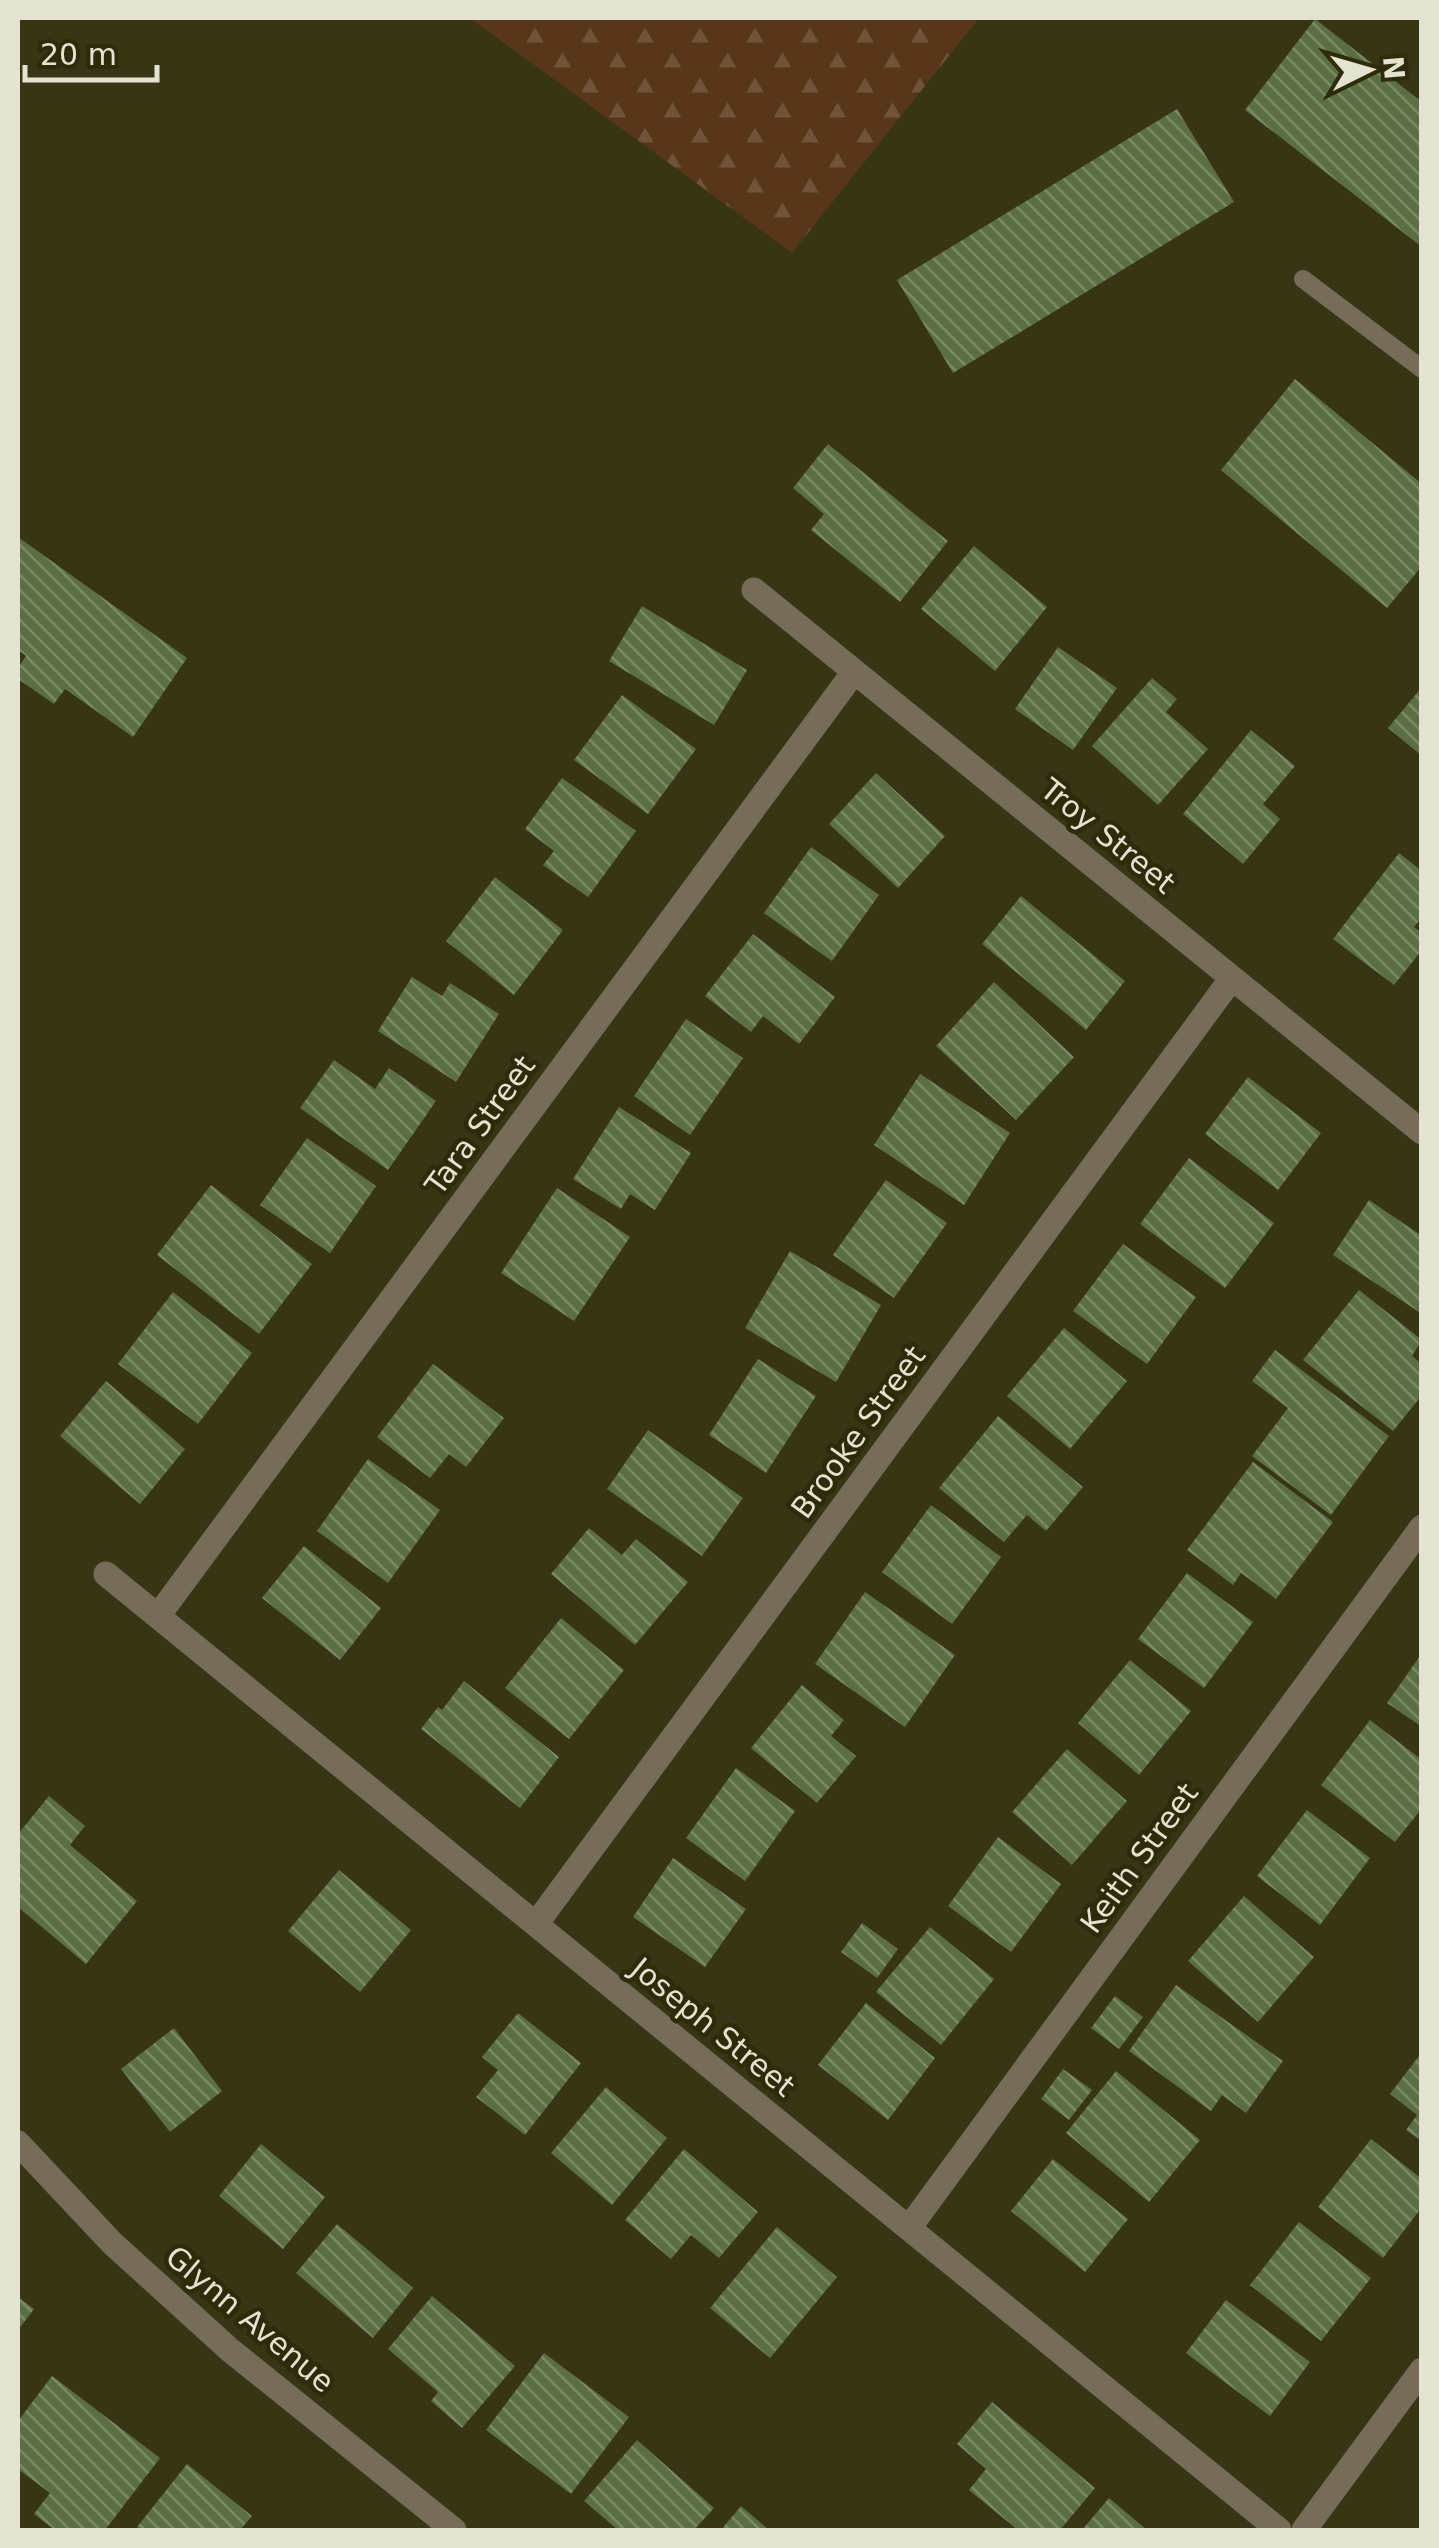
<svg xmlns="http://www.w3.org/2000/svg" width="1439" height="2548" viewBox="0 0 1439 2548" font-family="'DejaVu Sans',sans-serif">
  <defs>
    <pattern id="forest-firs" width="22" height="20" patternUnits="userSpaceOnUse" patternTransform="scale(2.5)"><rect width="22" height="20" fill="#583619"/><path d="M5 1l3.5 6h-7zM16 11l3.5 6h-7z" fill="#705339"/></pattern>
    <pattern id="building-back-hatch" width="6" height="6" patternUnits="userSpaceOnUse" patternTransform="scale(2.5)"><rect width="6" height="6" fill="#5b6f43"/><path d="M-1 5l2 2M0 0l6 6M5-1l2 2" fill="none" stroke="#7a8a66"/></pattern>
  </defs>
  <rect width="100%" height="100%" fill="#383515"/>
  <!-- forest -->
  <path fill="url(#forest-firs)" d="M470,18H979L792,253Z"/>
  <!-- building -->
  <path fill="url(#building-back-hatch)" d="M1315,19L1422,102V247L1245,110Z
    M1177,109L1234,202L953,373L897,280Z
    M1295,379L1422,484V566L1387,608L1221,470Z
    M828,444L948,541L900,602L811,530L824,514L793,488Z
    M18,537L187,658L133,737L65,689L54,704L18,679V668L26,656L18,650Z
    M974,546L1047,607L995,671L921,609Z
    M642,606L747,670L714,725L609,661Z
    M1058,647L1117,688L1073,750L1015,709Z
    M1152,678L1177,699L1166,712L1208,749L1158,805L1092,746Z
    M1422,687V756L1388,728Z
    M622,695L696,749L648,814L574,760Z
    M1251,730L1295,766L1263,804L1280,819L1243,864L1183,814Z
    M876,773L945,836L898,888L829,824Z
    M562,778L636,831L588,897L543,865L554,851L525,829Z
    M811,847L879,895L832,961L764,913Z
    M1399,853L1422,871V917L1414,927L1422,933V950L1394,985L1333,939Z
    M495,877L563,930L514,995L446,941Z
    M1021,896L1125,981L1086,1030L982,944Z
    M753,934L835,997L799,1044L763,1016L751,1032L705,996Z
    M412,977L442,996L450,983L499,1014L456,1082L378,1031Z
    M994,982L1074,1057L1016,1120L936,1046Z
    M686,1019L743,1058L690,1135L634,1096Z
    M334,1060L375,1089L389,1068L436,1101L388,1170L300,1108Z
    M920,1074L1010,1133L964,1205L874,1145Z
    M1248,1077L1321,1133L1278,1190L1205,1134Z
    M619,1107L691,1153L655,1210L630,1194L621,1209L573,1179Z
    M307,1138L376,1186L330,1253L260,1205Z
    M1189,1158L1274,1223L1225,1288L1140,1224Z
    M886,1180L947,1223L894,1298L833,1255Z
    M211,1185L312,1264L259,1334L157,1255Z
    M557,1188L630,1237L574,1321L501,1273Z
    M1369,1200L1422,1236V1314L1333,1255Z
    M1123,1244L1196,1297L1147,1364L1073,1311Z
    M790,1251L881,1305L836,1382L745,1328Z
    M1359,1290L1422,1340L1412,1356L1422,1364V1395L1393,1431L1303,1360Z
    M173,1292L252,1353L198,1424L118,1364Z
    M1064,1328L1127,1381L1070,1449L1007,1396Z
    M1275,1350L1389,1436L1331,1515L1252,1456L1288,1408L1252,1381Z
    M758,1359L816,1396L766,1473L709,1435Z
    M433,1364L504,1418L466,1467L449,1454L430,1478L377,1437Z
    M106,1381L185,1449L140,1504L60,1436Z
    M998,1416L1083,1487L1046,1531L1027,1515L1004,1542L939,1488Z
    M648,1430L743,1498L702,1556L607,1489Z
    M368,1459L440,1510L388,1583L317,1531Z
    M1253,1462L1333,1522L1276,1599L1241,1573L1233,1585L1187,1550Z
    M931,1505L1001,1557L952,1624L882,1572Z
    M589,1528L622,1555L636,1539L688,1582L635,1645L551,1574Z
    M304,1546L381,1608L340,1660L262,1598Z
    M1187,1573L1253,1622L1204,1688L1138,1639Z
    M865,1592L955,1655L905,1727L815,1664Z
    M561,1618L624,1670L569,1739L505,1688Z
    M1422,1653V1727L1387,1703Z
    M1130,1660L1191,1711L1139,1775L1078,1723Z
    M464,1681L559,1757L520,1808L421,1729L438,1707L442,1710Z
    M802,1685L844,1720L831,1736L856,1756L817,1803L751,1748Z
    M1370,1720L1422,1760V1808L1395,1842L1321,1785Z
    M1067,1749L1127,1801L1072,1865L1012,1812Z
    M736,1768L795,1811L745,1881L686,1838Z
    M49,1796L85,1826L70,1845L137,1901L86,1964L18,1907V1834Z
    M1307,1810L1370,1858L1320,1925L1257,1876Z
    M998,1837L1061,1884L1011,1952L948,1906Z
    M673,1858L746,1909L705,1967L633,1917Z
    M339,1870L411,1930L360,1992L288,1931Z
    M1244,1896L1314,1957L1258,2022L1188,1961Z
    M862,1923L898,1949L877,1978L841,1952Z
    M930,1927L994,1979L941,2045L876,1992Z
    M1176,1985L1283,2061L1246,2113L1222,2095L1211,2111L1129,2051Z
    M1115,1996L1143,2017L1119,2049L1091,2028Z
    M866,2003L935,2058L888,2120L818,2065Z
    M518,2013L581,2063L525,2135L476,2097L498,2070L482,2057Z
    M174,2028L222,2091L170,2132L121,2069Z
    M1422,2052V2141L1406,2130L1417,2115L1390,2094Z
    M1063,2069L1092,2090L1069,2120L1041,2099Z
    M1116,2071L1200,2140L1149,2202L1066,2133Z
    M606,2087L667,2138L612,2205L551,2153Z
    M1371,2139L1422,2179V2207L1383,2258L1318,2207Z
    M261,2144L325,2197L283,2249L219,2196Z
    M684,2149L758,2212L719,2258L691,2235L671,2259L625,2220Z
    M1053,2159L1128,2219L1085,2272L1011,2211Z
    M1299,2222L1371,2278L1321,2341L1250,2285Z
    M337,2224L413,2288L373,2338L296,2273Z
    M777,2227L837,2277L770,2358L710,2308Z
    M432,2296L515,2366L462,2428L431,2401L438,2392L388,2349Z
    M18,2297L34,2309L18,2330Z
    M1226,2300L1310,2362L1270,2416L1186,2353Z
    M544,2353L629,2417L571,2494L486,2430Z
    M52,2376L160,2458L105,2530H55L34,2514L50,2493L18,2469V2421Z
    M992,2402L1095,2488L1060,2530H1018L969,2490L986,2469L957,2444Z
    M637,2440L714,2508L694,2530H618L584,2501Z
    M187,2464L252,2516L240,2530H141L137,2527Z
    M1109,2498L1147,2530H1082Z
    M741,2506L769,2530H721Z"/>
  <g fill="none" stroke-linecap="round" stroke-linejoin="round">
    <!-- lane -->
    <path stroke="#766c59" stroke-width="18" d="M1303,279L1422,369"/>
    <!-- street -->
    <path stroke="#766c59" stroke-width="25" d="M754,590L1422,1132
      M106,1574L1279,2530
      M158,1616L854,672
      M536,1924L1232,978
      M18,2143L112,2243L230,2350L454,2530
      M909,2228L1422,1527
      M1304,2530L1422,2370"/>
  </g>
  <g text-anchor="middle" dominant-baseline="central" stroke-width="9" stroke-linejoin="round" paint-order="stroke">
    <!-- street labels -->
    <g font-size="30" fill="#e4e3d1" stroke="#2e2b0b">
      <text transform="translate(1108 836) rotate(39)">Troy Street</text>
      <text transform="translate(480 1125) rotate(-54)">Tara Street</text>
      <text transform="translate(858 1432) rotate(-54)">Brooke Street</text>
      <text transform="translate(1139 1858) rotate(-54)">Keith Street</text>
      <text transform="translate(713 2027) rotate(39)">Joseph Street</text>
      <text transform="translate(250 2319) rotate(40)">Glynn Avenue</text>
    </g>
  </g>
  <!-- border -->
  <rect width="1439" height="2548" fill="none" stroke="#e4e3d1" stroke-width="40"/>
  <!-- north arrow -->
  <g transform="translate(1369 70) rotate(85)" stroke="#2e2b0b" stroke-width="8" paint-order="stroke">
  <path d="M0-8L18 38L0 25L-18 38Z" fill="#e4e3d1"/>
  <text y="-15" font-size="28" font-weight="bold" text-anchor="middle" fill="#e4e3d1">N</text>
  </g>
  <!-- scale -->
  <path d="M25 65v15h132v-15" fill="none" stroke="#e4e3d1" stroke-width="5"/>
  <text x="40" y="65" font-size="30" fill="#e4e3d1" stroke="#2e2b0b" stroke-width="8" paint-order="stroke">20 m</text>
</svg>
